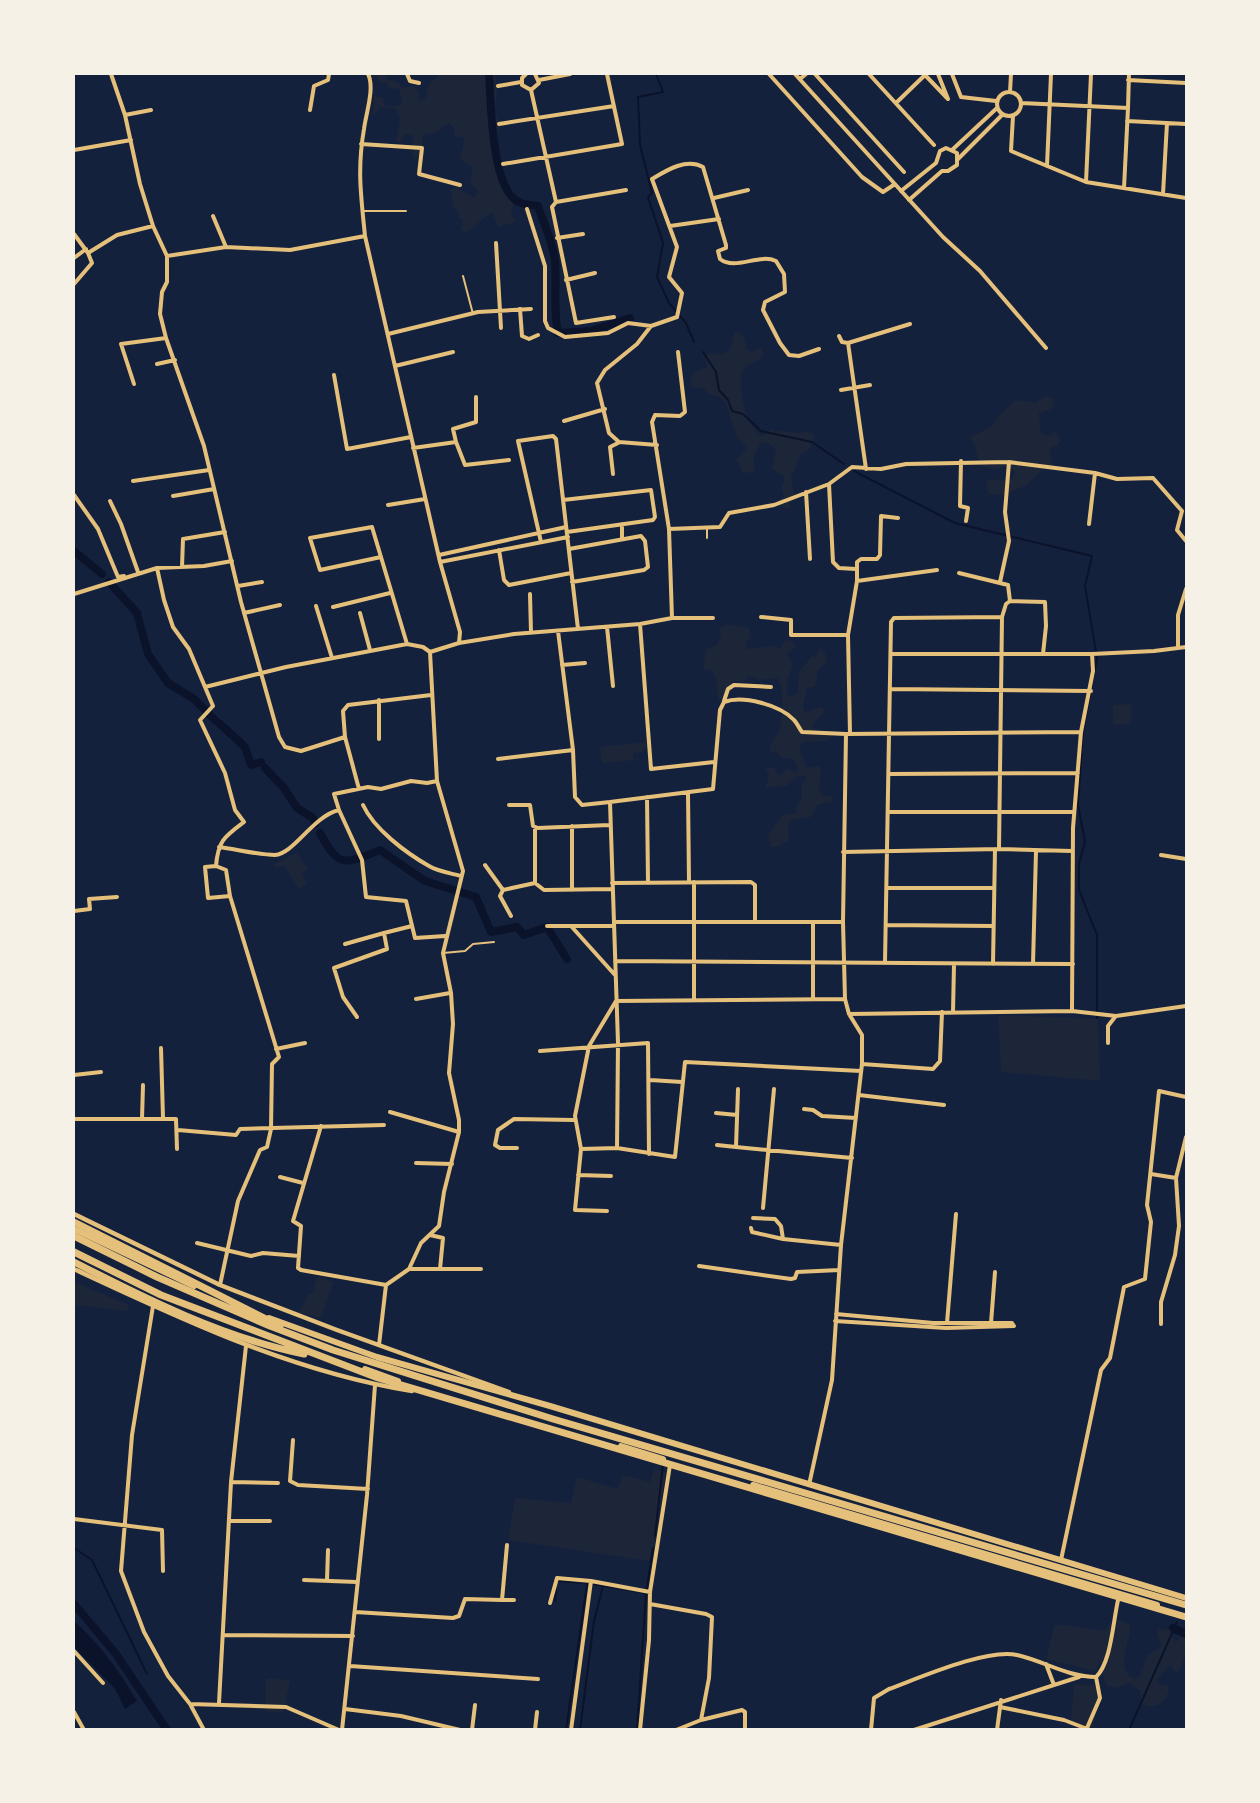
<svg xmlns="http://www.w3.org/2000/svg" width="1260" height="1803" viewBox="0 0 1260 1803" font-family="Karla,sans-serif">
  <rect width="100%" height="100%" fill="#14213d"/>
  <!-- green -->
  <path fill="#1d2539" d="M380,74H385L388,80L398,82L402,88L413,86L417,89L420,101L425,99L429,84L440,74H495L497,93L495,110L500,128L497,133L496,156L503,167L502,184L513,190L516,195L511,212L515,222L498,227L493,213C481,216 477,228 467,232L461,230L463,220L459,218L458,210L453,208L451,189L456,187L474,198L478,191L470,183L473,168L460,159L465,138L455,136L453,127L449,123L435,133L425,134L422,139L424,156L414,158L412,145L414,136L406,134L400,142H396L400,119L396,109L381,107L373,116L374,96L383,98L384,105L392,107L403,104L399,89L389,88L387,83L379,82L377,77Z
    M738,331L745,339L746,349L751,352L761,348L763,353C761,364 748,361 743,371C737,383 745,415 752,426C754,430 759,433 762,436L770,430L798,433L810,431L815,436L810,448C800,456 798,454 796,468C785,480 796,485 794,500L789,501L790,508L784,509L777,500L784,497L781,486L784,483V476L772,469L776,449L767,442L761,443L753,457L755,467L753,472L743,473L736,459L747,448L736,436L727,406L720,397L707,393L704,388H692L690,380L694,372L707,367L705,357L710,353L720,355L730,350L734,334Z
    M1043,397H1051L1055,403L1051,409L1039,413L1041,434L1049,436L1055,431L1061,440L1057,446L1050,448L1052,466H1044C1040,476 1032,475 1028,485L1002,495L989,494L986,482C995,475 1003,484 1012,479L1015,472L1009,466L994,470L982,466C975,458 979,449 970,437L991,427L1004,410L1016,400L1036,403Z
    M727,624L749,628L751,638L745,642L747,649L773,646L780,649L786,640L793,641L795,647L787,654L793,666L787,680V695L791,696L798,693L799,672L812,656L816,658L820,647L825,653L827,661L818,670L815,687L807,688L803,706L805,712L822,707L824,713L813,723V727L819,731L833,735L826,741L802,742L799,748L807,768L819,766L821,768L819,791L824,796H832L834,801L817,805L811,817L791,820L788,825L789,840L780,846L771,847L768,835L782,815L796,813L797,805L802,799L801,786L806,780V776H798L786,786L765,788L769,777L766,768L774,767L777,774L781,775L787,769L797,773L799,769L793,759L781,757L776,751L773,754L770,750C770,739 778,737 780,729C782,717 785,686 777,678L760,680L749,676L744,682L733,681L728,695L722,700L718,699L716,678L712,671L703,669L706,650L718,644L721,635L720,628Z
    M1131,704V724L1113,725V705Z
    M646,742V749H643V752L633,753L634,760L602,763L600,747Z
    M297,853L308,869L302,874L307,884L299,889L284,865L276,868L274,864Z
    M998,1015L1098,1019L1100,1081L1001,1072Z
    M317,1277L333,1282L321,1318L299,1313L309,1293L312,1294Z
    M74,1282L129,1305L128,1311L74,1305Z
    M654,1469L666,1472L652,1556L649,1561L508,1540L515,1498L571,1503L577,1477L618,1489L622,1475L650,1482Z
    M1119,1620L1130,1625C1132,1641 1113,1668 1134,1679L1140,1675L1148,1655L1161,1647L1157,1633L1159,1629L1170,1630L1176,1642L1186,1633C1186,1646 1187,1665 1176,1673L1170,1665L1157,1679L1159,1686L1163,1684L1169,1687C1168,1702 1155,1712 1141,1703L1140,1691L1129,1683L1116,1688L1107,1686C1102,1677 1104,1670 1099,1661L1096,1671L1046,1659L1055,1624L1104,1631L1110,1624Z
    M266,1678L290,1680L283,1713L265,1711Z
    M1074,1684L1101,1686L1093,1727L1071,1723Z"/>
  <!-- water -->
  <path fill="#0b132b" d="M74,1621C99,1643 120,1672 137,1701L125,1709L115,1689L74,1647Z"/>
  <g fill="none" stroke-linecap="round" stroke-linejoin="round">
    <!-- stream -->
    <path stroke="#0b132b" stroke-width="2" d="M656,74L663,92L638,97L640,145L652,193L648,197L663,243L657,277L669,303L686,323L694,342
      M703,352L716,372L719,390L728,400L732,411L743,414L761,431L812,442L844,464
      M854,471L955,523L1092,556L1085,586L1097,658L1083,732L1078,805L1085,842L1079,863V890L1097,935V1018
      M655,1536L663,1464
      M74,1548L92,1560L147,1674
      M557,1581L587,1583
      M592,1584L646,1593
      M555,1601L556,1589
      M566,1730L587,1584
      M580,1730L594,1621L603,1586
      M637,1730L646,1594L653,1548
      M1129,1730L1177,1622"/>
    <!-- canal -->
    <path stroke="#0b132b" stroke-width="8" d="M489,74C491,101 491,190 519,202C525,205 532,205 538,206C544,224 553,242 555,261C557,285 553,309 558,333L591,331L630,318
      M74,551L102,574
      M109,582L137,613L148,654L168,683L194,699L216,721
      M220,724L245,747L251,765L261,762
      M265,768L284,788L297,808L313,818L315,824
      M320,833C339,868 344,865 380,850L425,881L476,897L491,932L517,927L524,935L547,927L567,959
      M74,1604L116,1654L167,1730
      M1173,1628L1186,1634"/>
    <!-- service -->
    <path stroke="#e5c07b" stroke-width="2" d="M363,211H406
      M463,276L473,314
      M707,528V538
      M443,953L465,951L473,944L494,942"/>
    <!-- minor -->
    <path stroke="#e5c07b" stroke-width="4" d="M111,74L125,115L140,184L153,226L167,256V282L162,292L160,314L166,338L204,446L241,602L279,737L285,747L301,751L345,737L343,711L348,705L431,695
      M368,74C375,88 366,113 364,129C357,169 361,196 365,236L440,562L460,632L459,643L430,652L437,781L463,871L443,953L451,993L453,1024L449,1073L459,1120V1132L444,1192L439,1226L421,1243L409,1269L386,1285L379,1345
      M407,74L410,81L419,83
      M526,74L522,78V85L531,90L539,83L535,74
      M769,74L862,177L883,192L895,184
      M795,74L943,237L980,271L1046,348
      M815,74L904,172
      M869,74L934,145
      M952,74L961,97L996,101
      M925,75L948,99L938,74
      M800,79L806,74
      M539,80L570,74
      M1128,80L1186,83
      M498,86L521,82
      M531,90L556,202
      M997 104a12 12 0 1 1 24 0a12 12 0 1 1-24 0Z
      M1010,92L1011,74
      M896,103L926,74
      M1021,103L1128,108L1129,74
      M310,110L314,86L328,80L329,74
      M125,115L151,110
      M1013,116L1011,151L1086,182L1186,198
      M1127,121L1186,124
      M499,124L614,106
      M361,144L422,148L419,174L460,185
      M74,150L131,140
      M952,150L997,108
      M958,159L1002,115
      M503,164L622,144L607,74
      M1047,166L1051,74
      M1086,182L1091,74
      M1124,188L1128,108
      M901,191L936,163L940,151L946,148L957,153V165L948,171H942L909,200
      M1163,194L1167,123
      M714,198L748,190
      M527,209L545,266V321L548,328L565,337L608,333L628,323L651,326
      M213,216L226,247
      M670,226L719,219
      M74,234L88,253
      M557,238L583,234
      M496,243L501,328
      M167,256L226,247L290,250L365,236
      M74,258L86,249
      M566,280L595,273
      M74,284L92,263L88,253L117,235L153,226
      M520,309L522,336L529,339L538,335
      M614,317L576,323L552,207L556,202L626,190
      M388,334L478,312L531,309
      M839,336L842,342L848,343L910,324
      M848,343L866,469
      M157,364L175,360
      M395,366L453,352
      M334,375L347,449L411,437
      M134,384L121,344L166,338
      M841,390L870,385
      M564,421L605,409
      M456,442L453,429L476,422V397
      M657,445L619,442L609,433L597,383L605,370L637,344L651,326L677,317L682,293L669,277L677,247L652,179C667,170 686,158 703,167L726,245V248L718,251L720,259C735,271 759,253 776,261L784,274L785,292L765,302L763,310L780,343L789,355L799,356L819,349
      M413,448L456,442L465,465L509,460
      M961,461L960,506L968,508L966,521
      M613,474L610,447L618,443
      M133,481L209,470
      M829,484L833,562L839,568L856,569
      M806,492L810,559
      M74,495L98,529L118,577L124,576
      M173,496L214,489
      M563,500L651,490L655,517L653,520L567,532
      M110,501L121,524L138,572
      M388,505L425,499
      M622,524V539
      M1089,524L1095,473
      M669,529L720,527L729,513L774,505L829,484L852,467L881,469L906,464L1009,462L1095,473L1117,479L1153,478L1182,511L1177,530L1186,541
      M541,542L518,441L553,436L556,439L578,629
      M569,549L641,536L645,541L648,567L644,570L572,582
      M499,550L504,580L509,585L571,573
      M439,555L566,527
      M381,557L320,570L310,538L372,527L407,644
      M440,562L568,537
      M182,567L183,539L225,532
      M157,568L164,600L173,627L189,649L213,706L200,720L225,773L235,810L244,822C224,837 218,841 216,866
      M959,573L1008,585L1010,601
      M857,581V562L861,559H877L880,555L881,516L898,518
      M1000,582L1009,541L1005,512L1009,462
      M238,586L262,582
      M74,594L157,568L204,566L232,561
      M530,594L531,633
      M316,606L332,658
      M333,607L390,593
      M244,613L280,605
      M360,613L370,650
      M761,617L791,620V635H848
      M672,618H713
      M640,624L651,769L714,762
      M607,627L613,686
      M558,631L573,750L575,797L582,805L610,802
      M459,643L514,634L640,624L672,618L669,529L652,422L655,415L680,416L685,412L678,352
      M1178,646V615L1186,589
      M891,654H1092L1154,651L1186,647
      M562,665L585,663
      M205,687L286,667L407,644L423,647L430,652
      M891,689L1091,691
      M379,700V739
      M724,701L728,689L734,685L771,687
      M850,734L848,635L857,581L937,570
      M345,737L359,789
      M498,759L573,750
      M889,774L1078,773
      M688,793L689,882
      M647,797L648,883
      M363,805C374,829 406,853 429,866C439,872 451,873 461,876
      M509,805H530L533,826L538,828L609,825
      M339,810L362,860L366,897L406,901L415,938L445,936
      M889,812H1074
      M572,826V890
      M535,827V883
      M219,847C235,849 259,855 275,855C294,854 313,816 339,810L334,794L368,787L381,789L411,781L427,783L437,781
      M999,849L1002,617L1006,604L1010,601L1045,602L1046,626L1043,654
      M843,852L999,849L1072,851
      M1161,855L1186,859
      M485,865L503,890
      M694,882V998
      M612,883L751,882L755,885V922
      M888,888H994
      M74,911L90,909L89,899L117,897
      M511,916L500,896L503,890L535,883L544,890L611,889
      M615,922H843
      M886,925L993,926
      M547,926H571
      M614,926H571L615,975
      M345,944L384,933
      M615,961L1073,964
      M885,962L891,622L894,618L1002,617
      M993,964L995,849
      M1033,964L1036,851
      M813,998V922
      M416,999L450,993
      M1072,1011L1116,1016L1186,1006
      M953,1012L954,964
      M849,1014L1072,1011L1073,828L1081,732L1093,671L1092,654
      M357,1017L343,997L334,968L387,949L384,933L412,926
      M1108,1043V1026L1115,1017
      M161,1048L163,1118
      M276,1049L305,1043
      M540,1051L648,1043L649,1154
      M862,1064L933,1069L940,1061L942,1012
      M74,1075L101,1072
      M650,1080L682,1082
      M738,1089L736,1147L852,1158
      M859,1095L944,1105
      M804,1109L813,1110L822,1116L856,1118
      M390,1112L459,1132
      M716,1113L737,1115
      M74,1119H176L177,1149
      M142,1119L143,1085
      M321,1126L293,1221L301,1226L298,1268L301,1270L386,1285
      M178,1130L236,1135L240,1129L384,1125
      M717,1145L736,1147
      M517,1148H500L495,1145L498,1130L514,1119L574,1120
      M617,1148L618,1043L610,802L713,789L720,710L724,702C743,695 780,705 794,720C797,723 799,728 802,732L846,734L1081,732
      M581,1149L617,1148L675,1157L685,1062L861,1071
      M416,1163L452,1164
      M1151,1174L1176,1178
      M578,1175L611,1176
      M280,1177L303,1183
      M763,1208L774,1089
      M607,1211L575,1210L581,1149L575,1116L589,1046L616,1001L845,999
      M751,1228L752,1232L783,1239L781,1226L775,1219L753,1218
      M430,1235L443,1238L440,1269
      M783,1239L841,1245
      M197,1243L251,1256L263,1253L299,1256
      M699,1266L791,1279L795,1278L797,1272L839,1270
      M409,1269H481
      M220,1285L238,1201L260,1150L267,1147L271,1129L272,1064L279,1057L230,896L208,898L205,867L216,866L226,870L230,896
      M153,1306L132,1435L121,1571L144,1632L168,1676L190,1704L204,1730
      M835,1321L946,1328L1014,1326L1012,1323H933L836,1314
      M947,1323L956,1214
      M991,1323L995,1272
      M1161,1324V1302L1175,1255L1179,1226L1176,1178L1186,1137
      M293,1440L290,1481L298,1485L368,1489
      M231,1482L278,1483
      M809,1485L832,1380L841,1245L862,1064V1035L849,1014L845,999L843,922L846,734
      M74,1519L162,1530L163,1571
      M230,1521H270
      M1061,1560L1101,1370L1110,1358L1124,1287L1145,1279L1151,1222L1147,1205L1159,1091L1186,1097
      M304,1580L357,1582
      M327,1580L328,1550
      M502,1600H514
      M550,1603L557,1578L591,1581L650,1592
      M650,1604L706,1614L712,1617L709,1678L701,1720
      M355,1612L453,1618L459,1616L465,1599L502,1600L507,1545
      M224,1635L353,1636
      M74,1651L103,1683
      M1046,1664L1054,1685
      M350,1666L538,1679
      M219,1703L231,1482L246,1346
      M190,1704L286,1707L339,1730
      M1000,1707L1064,1720L1090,1730
      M345,1709L401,1716L460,1730
      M74,1712L84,1730
      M1087,1728L1100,1698L1096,1677C1112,1662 1113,1618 1119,1596
      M342,1730L367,1495L375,1385
      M472,1730L475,1705
      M535,1730L537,1712
      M571,1730L591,1581
      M640,1730L649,1640L650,1592L670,1465
      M676,1730L701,1720L742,1710L745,1712V1730
      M871,1730L874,1698L889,1689C919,1678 987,1648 1017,1655C1044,1661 1068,1677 1096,1677
      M914,1730L1079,1677
      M997,1730L1001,1700"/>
    <!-- tertiary -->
    <path stroke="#e5c07b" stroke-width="4.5" d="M74,1214L220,1285L337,1330L509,1392
      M74,1269C183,1320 293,1372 412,1391"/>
    <!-- trunk -->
    <path stroke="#e5c07b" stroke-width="6" d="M74,1229L194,1286
      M269,1318L377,1357L550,1406L1186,1598
      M365,1369L398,1381
      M621,1446L663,1459
      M753,1485L1157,1605"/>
    <!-- motorway -->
    <path stroke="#e5c07b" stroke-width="7" d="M74,1222L280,1326
      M74,1236L157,1277L270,1326L333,1350L553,1419L1186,1605
      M74,1252L161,1295L378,1378L1186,1617
      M74,1262C146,1299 224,1338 304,1354"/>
  </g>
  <!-- border -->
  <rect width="1260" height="1803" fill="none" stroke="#f6f1e7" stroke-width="150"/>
</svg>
